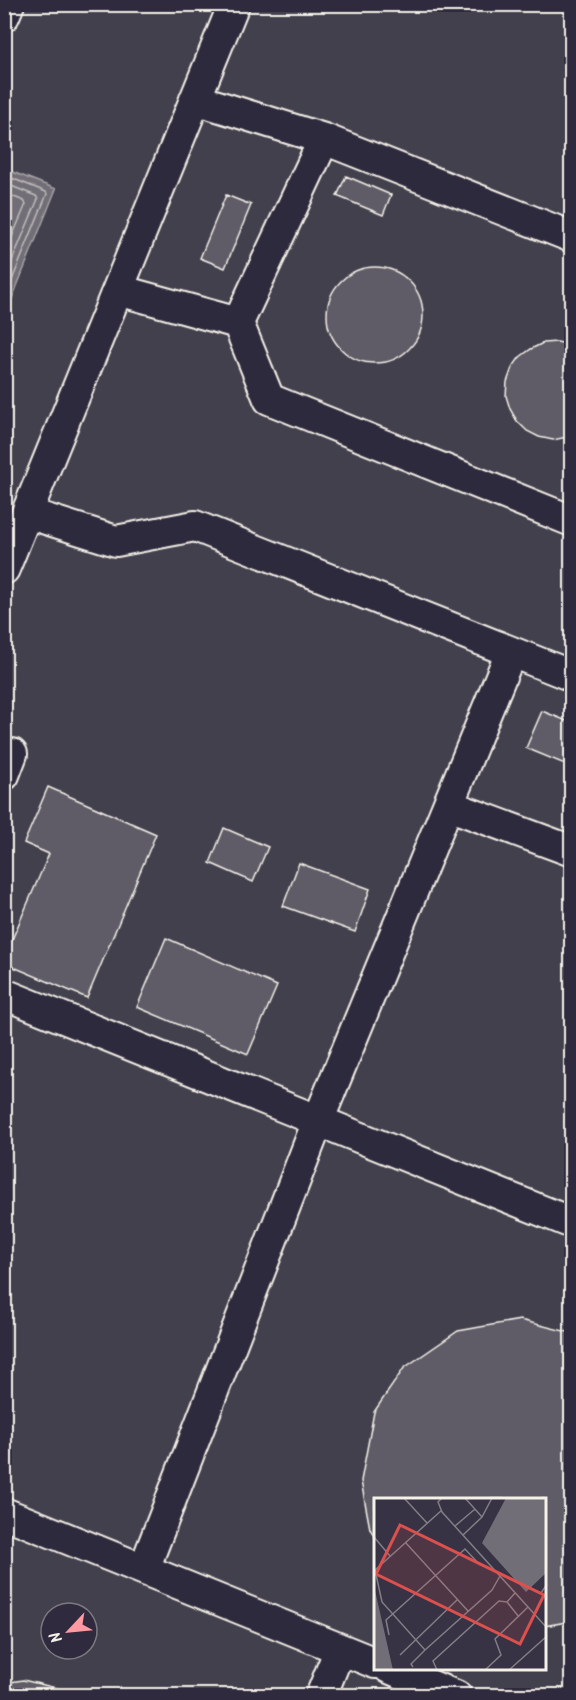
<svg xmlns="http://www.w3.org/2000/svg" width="576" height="1700" viewBox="0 0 576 1700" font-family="Kalam,sans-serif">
  <rect width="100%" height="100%" fill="#373244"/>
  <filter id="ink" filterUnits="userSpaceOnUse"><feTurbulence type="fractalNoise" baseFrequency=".0167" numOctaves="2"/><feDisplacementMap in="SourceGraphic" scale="12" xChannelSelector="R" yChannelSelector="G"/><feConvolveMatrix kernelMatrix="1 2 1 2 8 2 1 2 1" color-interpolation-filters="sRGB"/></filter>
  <g filter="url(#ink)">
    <!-- built -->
    <path fill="#433f4e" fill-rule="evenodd" d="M5,5H571V1695L5,1696L4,316L56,190L5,169ZM375,1499H544V1668H375ZM51,1613H87V1649H51Z"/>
    <!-- water -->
    <path fill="#726e77" stroke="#a6a2a4" stroke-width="1.5" d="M5,169L56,189L5,316Z"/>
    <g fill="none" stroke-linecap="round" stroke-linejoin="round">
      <!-- shore -->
      <path stroke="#c0bdbb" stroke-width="1.5" d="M4,175L46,192L47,194L4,300
        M4,183L36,196L38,199L4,280
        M4,193L24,201L26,204L4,256"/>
    </g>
    <!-- building -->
    <path fill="#5f5c67" stroke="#f4f1e8" stroke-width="1.5" d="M346,176L391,195L383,215L337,196Z
      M226,195L251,205L225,268L200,258Z
      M327 315a48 48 0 1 1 96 0a48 48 0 1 1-96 0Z
      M557,342L572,345V436L553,440L539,437L527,431L517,421L510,409L506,396L507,382L512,368L520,357L531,349L543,343Z
      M542,711L572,723V767L526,748Z
      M48,787L156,834L87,998L4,963V958L49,854L24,843Z
      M224,828L268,847L253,882L210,863Z
      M299,863L370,889L355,932L283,906Z
      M166,938L277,986L248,1054L137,1007Z
      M520,1320L572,1333V1621L544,1626V1499H375V1537L370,1529L361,1481L374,1412L404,1368L458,1331Z
      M23,1680L85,1695L86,1696H4V1683Z"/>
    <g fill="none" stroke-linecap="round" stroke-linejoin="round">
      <defs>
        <path id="minor" d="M4,16L9,4
          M195,99L324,139L572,237
          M118,290L238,323L269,399L572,521
          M238,323L324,139
          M27,513L116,541L195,526L572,676
          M4,569L234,4
          M4,775L12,754
          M448,805L572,851
          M4,994L572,1223
          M4,1513L375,1663
          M144,1569L318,1121L511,652
          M389,1668L456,1696
          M321,1696L340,1649"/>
      </defs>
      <!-- minor casing -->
      <use href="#minor" stroke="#f4f1e8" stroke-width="34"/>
      <!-- minor -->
      <use href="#minor" stroke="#2f2a3d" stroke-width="30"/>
    </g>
  </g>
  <!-- overview -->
  <g transform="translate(374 1498)">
    <rect width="172" height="172" fill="#373244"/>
    <path d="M132,0H172V75L152,94L108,45ZM0,88L19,172H0Z" fill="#726e77"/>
    <path fill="none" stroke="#837e86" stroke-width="1.5" d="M30,0L53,25M68,0L64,4L68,14L173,130M91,0L108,19M68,12L1,72L8,104L51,152L118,92L126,78M81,28L101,11M89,37L108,19L118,0M0,39L16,58M31,44L94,113M173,86L167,95L173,101M133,104L145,119M15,137L12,122L91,51L106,67M26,157L83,102M39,169L37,166L51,152M63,172L59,163L125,103L133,104L141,95M111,172L127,157L121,141L154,109M135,172L173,138"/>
    <path fill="#dc504e" fill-opacity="0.15" stroke="#dc504e" stroke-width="3" d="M26,27L170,97L146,146L2,76Z"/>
    <rect width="172" height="172" fill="none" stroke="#f4f1e8" stroke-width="3"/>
  </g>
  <!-- margin -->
  <rect width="576" height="1700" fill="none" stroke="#2f2a3d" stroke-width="24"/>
  <rect x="12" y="12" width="552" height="1676" fill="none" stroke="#f4f1e8" stroke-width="2" filter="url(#ink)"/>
  <!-- north arrow -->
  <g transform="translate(69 1631) rotate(244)"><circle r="28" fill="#2f2a3d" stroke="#7e7a81" stroke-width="1.5"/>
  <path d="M0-4.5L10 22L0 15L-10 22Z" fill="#ff9aa2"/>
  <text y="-9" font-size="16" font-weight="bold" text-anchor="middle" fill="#f4f1e8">N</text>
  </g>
</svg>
